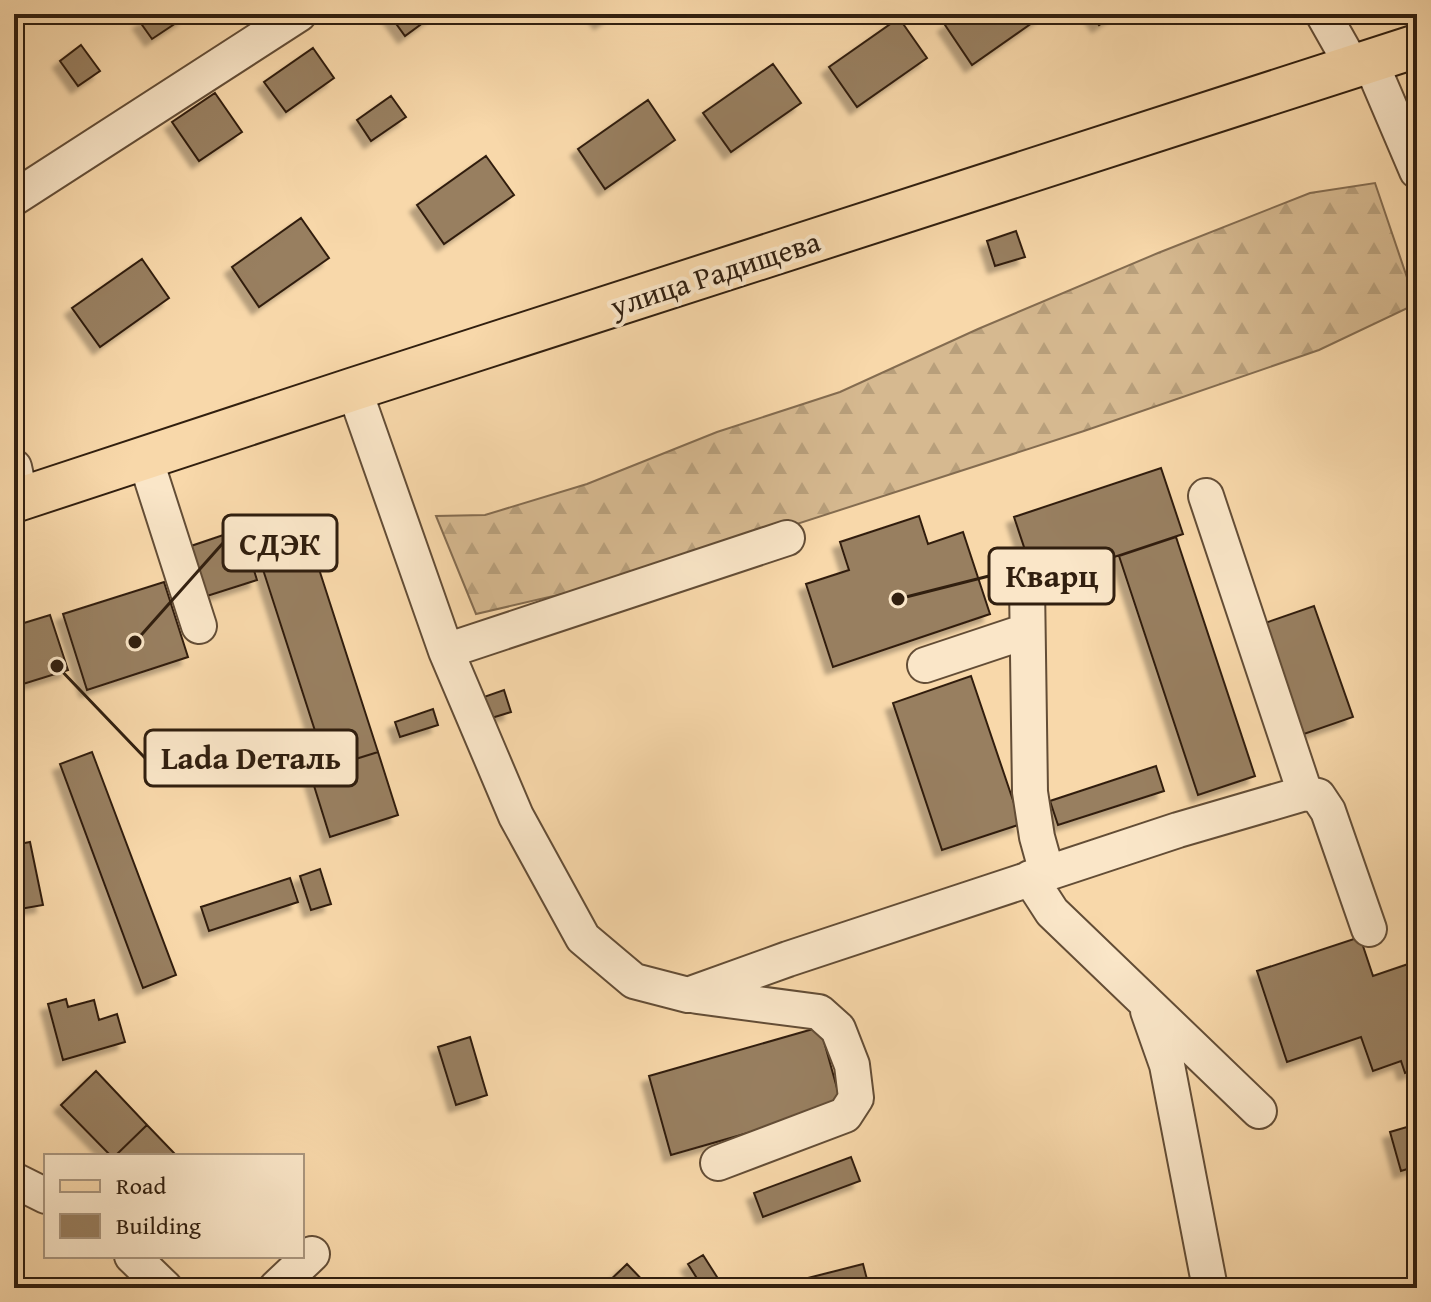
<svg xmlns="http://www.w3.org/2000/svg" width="1431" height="1302" viewBox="0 0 1431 1302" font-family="'Gentium Book Plus',serif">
  <defs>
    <pattern id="forest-firs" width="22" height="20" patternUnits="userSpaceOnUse" patternTransform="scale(2)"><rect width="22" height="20" fill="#d6b990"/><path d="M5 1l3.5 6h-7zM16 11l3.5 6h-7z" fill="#b89f7b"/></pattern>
    <filter id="shadow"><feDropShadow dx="-7" dy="7" stdDeviation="2" flood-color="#0004"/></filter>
  </defs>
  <rect width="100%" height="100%" fill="#f8d8aa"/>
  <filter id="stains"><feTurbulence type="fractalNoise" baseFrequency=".0025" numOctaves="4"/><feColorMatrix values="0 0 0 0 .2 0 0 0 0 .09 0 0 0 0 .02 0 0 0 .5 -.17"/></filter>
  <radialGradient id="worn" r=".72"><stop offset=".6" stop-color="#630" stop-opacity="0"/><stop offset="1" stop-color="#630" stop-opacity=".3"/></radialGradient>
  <!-- forest -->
  <path fill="url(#forest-firs)" stroke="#846c50" stroke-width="2" d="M1375,183L1416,304L1319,350L1084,431L627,579L476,614L436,516L485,515L587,484L717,432L840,392L978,329L1158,253L1310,193Z"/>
  <!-- building -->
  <path fill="#987f60" stroke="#311f0f" stroke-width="2" filter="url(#shadow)" d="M152,14H182L185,17L152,39L140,22Z
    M389,14H435L405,36Z
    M595,14H612L601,22Z
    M960,14H1041L1042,16L972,65L945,25Z
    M1091,14H1115L1099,25Z
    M899,18L927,58L857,107L829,67Z
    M81,45L100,71L78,86L60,61Z
    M313,48L334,78L286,112L264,82Z
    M773,64L801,103L731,152L703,113Z
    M215,93L242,132L199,161L172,122Z
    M391,96L406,117L371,141L357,120Z
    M648,100L675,140L605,189L578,149Z
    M486,156L514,195L444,244L417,205Z
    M301,218L329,258L259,307L232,267Z
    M1016,231L1025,257L995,266L987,241Z
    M142,259L169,298L100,347L72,308Z
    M1161,468L1183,534L1036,583L1014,517Z
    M919,516L928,544L963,532L990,614L833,667L806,584L849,570L840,542Z
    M241,529L257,580L207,596L191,546Z
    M308,535L378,752L327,768L257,551Z
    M1176,537L1255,776L1198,795L1119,556Z
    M164,582L188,657L87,690L63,614Z
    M1314,606L1353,717L1301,735L1262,624Z
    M50,615L68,670L23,684L14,655V626Z
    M971,676L1021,824L942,850L893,703Z
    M504,690L511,712L485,720L478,699Z
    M433,709L438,725L400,737L395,722Z
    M92,752L176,975L143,988L60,764Z
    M378,752L398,815L330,837L310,773Z
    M1156,766L1164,791L1058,825L1050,801Z
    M30,842L43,905L14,910V845Z
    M320,869L331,904L311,910L300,876Z
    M290,878L298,902L209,931L201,907Z
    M1360,937L1373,976L1417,961V1069L1405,1073L1401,1061L1373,1071L1361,1037L1287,1062L1257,971Z
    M66,999L68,1007L94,1000L99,1020L117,1014L125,1042L63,1060L48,1004Z
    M820,1027L842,1106L671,1155L649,1076Z
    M470,1037L487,1095L456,1105L438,1047Z
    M96,1071L147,1125L115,1156H111L61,1105Z
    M1417,1124V1166L1401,1171L1390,1132Z
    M147,1125L174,1153L171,1156H115Z
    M851,1157L860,1181L763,1217L754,1193Z
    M703,1255L724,1288H703L688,1264Z
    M627,1264L650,1288H602Z
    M863,1264L869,1287L807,1288L804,1279Z"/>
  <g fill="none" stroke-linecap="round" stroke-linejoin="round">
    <defs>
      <path id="minor" d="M1323,14L1353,67
        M1370,61L1417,171
        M14,198L299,14
        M354,389L446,651L516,816L583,938L634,981L688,995L788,959L1178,830L1305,793L1318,796L1328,811L1369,929
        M145,458L199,626
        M14,467L21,499
        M1206,496L1305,793
        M1027,586L1030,792L1037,837L1047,873
        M446,651L787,538
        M925,665L1027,631
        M1030,878L1052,912L1259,1111
        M697,996L819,1012L838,1029L852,1065L856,1098L845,1115L718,1163
        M1148,1011L1167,1065L1210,1288
        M14,1180L46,1196
        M132,1256L165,1288
        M276,1288L312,1254"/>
      <path id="major" d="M14,501L354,389L1417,46"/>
    </defs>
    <!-- minor casing -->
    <use href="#minor" stroke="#634d36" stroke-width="38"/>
    <!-- major casing -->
    <use href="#major" stroke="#311f0f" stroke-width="46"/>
    <!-- minor -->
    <use href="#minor" stroke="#fae6c8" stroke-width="34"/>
    <!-- major -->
    <use href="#major" stroke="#f8d8aa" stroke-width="42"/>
  </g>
  <g text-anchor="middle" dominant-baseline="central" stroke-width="8" stroke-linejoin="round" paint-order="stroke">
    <!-- street labels -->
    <g font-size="30" fill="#311f0f" stroke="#fae6c8">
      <text transform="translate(715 273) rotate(-18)">улица Радищева</text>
    </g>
  </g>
  <!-- callouts -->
  <path fill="none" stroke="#311f0f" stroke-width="3" d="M135 642L223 543M898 599L989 576M57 666L145 758"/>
  <g fill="#311f0f" stroke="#fae6c8" stroke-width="3">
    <circle cx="135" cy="642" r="8"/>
    <circle cx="898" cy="599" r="8"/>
    <circle cx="57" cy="666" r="8"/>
  </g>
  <g fill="#fae6c8" stroke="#311f0f" stroke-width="3">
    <rect x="223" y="515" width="114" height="56" rx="8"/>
    <rect x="989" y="548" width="125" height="56" rx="8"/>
    <rect x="145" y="730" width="212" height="56" rx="8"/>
  </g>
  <g font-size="32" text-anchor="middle" font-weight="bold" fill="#311f0f">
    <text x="280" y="555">СДЭК</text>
    <text x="1052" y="587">Кварц</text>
    <text x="251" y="769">Lada Dеталь</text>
  </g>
  <!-- margin -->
  <rect width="1431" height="1302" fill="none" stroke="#f8d8aa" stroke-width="48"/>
  <rect x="16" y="16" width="1399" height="1270" fill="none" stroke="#311f0f" stroke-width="4"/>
  <rect x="24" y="24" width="1383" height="1254" fill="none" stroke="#311f0f" stroke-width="2"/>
  <!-- legend -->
  <rect x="44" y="1154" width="260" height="104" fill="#fae6c8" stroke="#aa967e" stroke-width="2"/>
  <rect x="60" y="1180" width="40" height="12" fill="#f8d8aa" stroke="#aa967e" stroke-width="2"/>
  <text x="116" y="1194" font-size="24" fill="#311f0f">Road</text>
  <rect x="60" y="1214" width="40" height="24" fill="#987f60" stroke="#aa967e" stroke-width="2"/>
  <text x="116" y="1234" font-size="24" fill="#311f0f">Building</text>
  <rect width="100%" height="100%" filter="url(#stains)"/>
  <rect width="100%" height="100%" fill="url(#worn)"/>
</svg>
